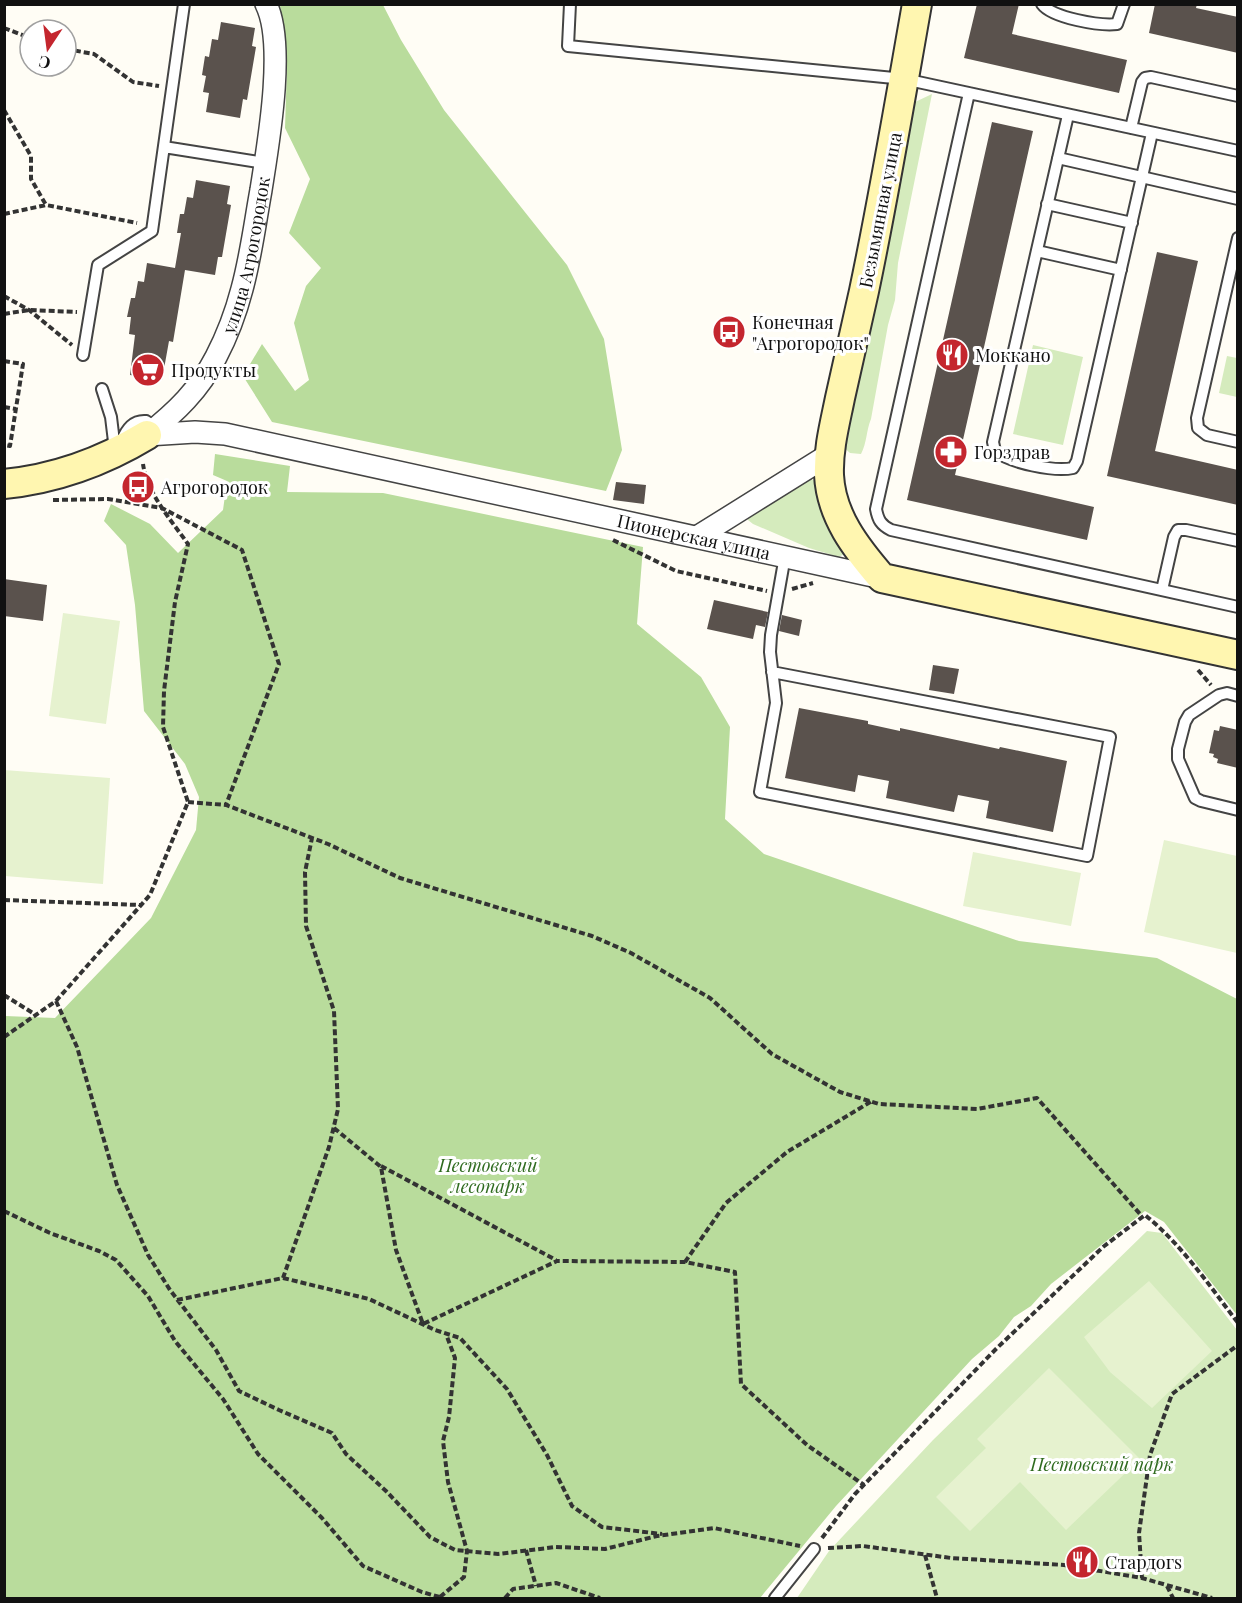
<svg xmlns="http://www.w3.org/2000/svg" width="1242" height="1603" viewBox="0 0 1242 1603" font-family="'Playfair Display',serif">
  <rect width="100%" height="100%" fill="#fffdf5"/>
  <!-- green -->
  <path fill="#d5ebbd" d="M932,94L898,263L895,300L888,325L871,419C866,431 867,443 861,454L850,453L841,445L913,103Z
    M1033,345L1083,357L1063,445L1013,434Z
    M1227,356L1237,358V397L1219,393Z
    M811,479L817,482L846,550L844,554L839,557L809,548L753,524L748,520L747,516L806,481Z
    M1147,1231L1162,1233L1237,1330V1598H797L829,1551L933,1440Z"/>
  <!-- forest -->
  <path fill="#b9dc9c" d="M280,5H383L401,40L444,110L567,265L604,339L622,450L606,491L272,422L243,376L262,344L295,391L309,380L294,323L306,286L321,268L289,233L310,179L285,128L287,66Z
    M215,454L290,466L287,492L383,493L643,547L637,624L701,677L730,727L725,819L764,854L1019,941L1157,958L1237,999V1315L1164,1222L1145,1211L1051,1284L1031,1306L1014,1317L999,1336L972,1359L836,1506L760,1598H5V1016L55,1018L151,918L196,830L199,797L185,764L144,711L135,605L126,545L104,521L111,504L150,524L178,553L223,510L227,481L213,475Z"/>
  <!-- pitch -->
  <path fill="#e6f2cf" d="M63,613L120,621L106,724L49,716Z
    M4,770L110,778L103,884L5,876Z
    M1164,840L1237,856V953L1144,932Z
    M973,852L1081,873L1071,926L963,906Z
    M1149,1281L1212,1351L1152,1408L1110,1372L1084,1337Z
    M1049,1368L1140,1459L1066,1530L1020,1482L970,1531L936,1497L986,1448L977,1439Z"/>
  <!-- building -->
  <path fill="#5a524d" d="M977,4H1019L1012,34L1127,60L1119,93L964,58Z
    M1155,4H1197L1196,8L1238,17V53L1149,33Z
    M221,22L255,28L252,46L256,47L247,100L243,99L240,118L206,112L209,93L203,92L206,76L202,75L205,56L209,57L212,39L218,40Z
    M992,122L1033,131L955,475L1094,507L1087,540L907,500Z
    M196,180L230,186L227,204L231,205L222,257H218L215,275L185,270L173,342L169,341L162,380L130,375L135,335L129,334L131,317H127L131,298H135L138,281L144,282L147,263L175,268L181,233H177L180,214H184L187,197L193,198Z
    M1157,252L1198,261L1155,451L1238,470V505L1107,476Z
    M616,482L646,485L644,504L613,500Z
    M4,579L47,585L43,621L4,616Z
    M714,600L768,612L765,627L756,625L753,639L707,629Z
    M782,615L802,620L799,636L779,631Z
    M933,665L959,669L954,694L929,690Z
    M799,708L868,721V724L900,731V728L999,749L1000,747L1067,761L1053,832L986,818L989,801L958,795L954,812L886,798L889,781L858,775L855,792L785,778Z
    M1220,726L1238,730V768L1217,763L1218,759L1213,757L1214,754L1209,753L1214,730L1219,731Z"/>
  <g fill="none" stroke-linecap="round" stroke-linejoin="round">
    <defs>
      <path id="lane" d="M570,4L568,46L904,79L1238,151
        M1042,4C1052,18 1100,26 1117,24L1124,4
        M969,93L876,509C878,520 881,525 891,530L1238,607
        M1068,115L993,442L995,451C1011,463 1054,472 1073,468L1077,461L1152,133
        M1131,128L1142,82L1145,78L1151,77L1238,96
        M164,147L265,163
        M1058,158L1238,199
        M1047,204L1132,223
        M1238,238L1197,418L1198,428L1207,435L1238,442
        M1037,251L1121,270
        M83,355L98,265L152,231L184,4
        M102,389L111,417L115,450
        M122,440C127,429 133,420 146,421L149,423V431
        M1162,590L1174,537L1178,530H1186L1238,541
        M772,672L1110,737L1087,856L760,792L776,703L770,652L771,635L785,556
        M1238,696L1227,693L1219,695L1189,715L1185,722L1178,749V759L1195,798L1201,801L1238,810
        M775,1598L814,1549"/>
      <g id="street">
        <path id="s1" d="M147,435L195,432L225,434L882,578"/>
        <path id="s2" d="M147,435C176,412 199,390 216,357C227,336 236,312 242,289C251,256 255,223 261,190C268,145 286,44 266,4"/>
        <path d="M697,537L830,454"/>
      </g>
      <path id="secondary" d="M917,4C900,100 884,196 864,291C856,327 848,363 840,398C835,423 828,449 829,475C831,516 856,548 882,578L1238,655
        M4,484C55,479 104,461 147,435"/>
    </defs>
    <!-- lane casing -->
    <use href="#lane" stroke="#444" stroke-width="14"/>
    <!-- street casing -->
    <use href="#street" stroke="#444" stroke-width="24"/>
    <!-- secondary casing -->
    <use href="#secondary" stroke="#333" stroke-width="32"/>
    <!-- path -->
    <path stroke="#333" stroke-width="4" stroke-dasharray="6 3" stroke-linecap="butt" d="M4,28L30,38
      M66,49L94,54L133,82L159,86
      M4,110L31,156V179L46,205
      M4,214L46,205L137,223
      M4,296L29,310L72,345
      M4,314L29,310L77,312
      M4,361L23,364L10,446L4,445
      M4,407L16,409
      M53,500L108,499L162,508L242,550L279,664L226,805
      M613,540L676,571L767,591
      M792,589L813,583
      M1198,670L1211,685
      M188,802L226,805L328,844L400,878L592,936L631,953L710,998L772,1054L840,1092L879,1104L977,1109L1037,1098L1140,1214
      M4,900L140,905
      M4,995L36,1015
      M56,1001L77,1047L117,1185L148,1255L170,1290L216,1350L239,1391L279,1410L332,1433L346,1454L386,1491L430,1537L455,1550L498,1554L556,1547L605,1549L657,1536L714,1528L800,1546
      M4,1037L56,1001L150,895L188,802L163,727L164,691L175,602L188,544C171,520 147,493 143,464
      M334,1128L381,1167L396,1250L423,1324L557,1261L685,1262L735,1272L741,1384L807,1445L864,1485
      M381,1166L556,1260
      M4,1211L50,1233L99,1251L116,1260L148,1296L175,1341L223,1399L258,1454L322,1518L363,1566L422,1592L443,1598
      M685,1262L726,1203L787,1152L872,1101
      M283,1278L369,1299L435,1330L460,1338L507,1389L547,1455L572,1506L602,1527L662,1534
      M177,1300L283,1278L329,1147L338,1109L334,1011L306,926L305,872L312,838
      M822,1538L855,1494L996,1349L1103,1247L1145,1215C1182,1245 1209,1285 1238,1323
      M828,1548L863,1546L951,1558L1064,1565L1142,1578L1212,1598
      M526,1550L536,1586
      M925,1555L937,1598
      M1142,1578L1139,1533L1150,1455L1172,1394L1238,1345
      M1167,1586L1173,1598
      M440,1597L464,1577L467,1551L448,1482L443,1441L449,1417L455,1358L446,1334
      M505,1598L513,1589L556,1583L600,1598"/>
    <!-- lane -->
    <use href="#lane" stroke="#fff" stroke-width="10"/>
    <!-- street -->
    <use href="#street" stroke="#fff" stroke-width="21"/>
    <!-- secondary -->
    <use href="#secondary" stroke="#fff6b0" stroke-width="28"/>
  </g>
  <!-- icons -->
  <defs>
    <symbol id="bus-disc" viewBox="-11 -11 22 22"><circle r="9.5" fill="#c4262e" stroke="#fff"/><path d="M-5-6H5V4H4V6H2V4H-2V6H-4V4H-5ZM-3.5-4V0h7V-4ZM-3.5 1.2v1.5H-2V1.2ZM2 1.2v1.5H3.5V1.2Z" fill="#fff"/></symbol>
    <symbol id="restaurant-disc" viewBox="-11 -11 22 22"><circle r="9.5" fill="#c4262e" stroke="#fff"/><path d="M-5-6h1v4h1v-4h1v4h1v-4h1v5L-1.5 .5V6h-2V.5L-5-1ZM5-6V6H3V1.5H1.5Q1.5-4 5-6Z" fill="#fff"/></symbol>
    <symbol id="supermarket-disc" viewBox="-11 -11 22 22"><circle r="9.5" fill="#c4262e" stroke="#fff"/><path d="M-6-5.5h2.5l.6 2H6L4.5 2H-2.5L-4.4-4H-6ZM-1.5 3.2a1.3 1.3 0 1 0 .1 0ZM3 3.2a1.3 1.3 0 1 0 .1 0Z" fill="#fff"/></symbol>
    <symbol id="pharmacy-disc" viewBox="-11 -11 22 22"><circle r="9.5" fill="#c4262e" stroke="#fff"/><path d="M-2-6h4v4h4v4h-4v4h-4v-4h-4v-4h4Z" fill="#fff"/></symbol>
  </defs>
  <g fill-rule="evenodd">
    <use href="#bus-disc" x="710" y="313" width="38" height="38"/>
    <use href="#restaurant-disc" x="933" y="336" width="38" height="38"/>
    <use href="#supermarket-disc" x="129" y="351" width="38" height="38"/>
    <use href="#pharmacy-disc" x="932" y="433" width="38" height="38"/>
    <use href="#bus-disc" x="119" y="468" width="38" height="38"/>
    <use href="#restaurant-disc" x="1063" y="1543" width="38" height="38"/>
  </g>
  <g text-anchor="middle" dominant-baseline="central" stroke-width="6" stroke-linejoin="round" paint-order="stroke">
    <!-- street labels -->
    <g font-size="18" fill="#111" stroke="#fff">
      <text transform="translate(880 210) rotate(-79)">Безымянная улица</text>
      <text stroke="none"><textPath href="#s2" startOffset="212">улица Агрогородок</textPath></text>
      <text stroke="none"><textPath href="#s1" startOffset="558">Пионерская улица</textPath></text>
    </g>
    <!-- poi labels -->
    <g font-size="18" fill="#111" stroke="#fff" text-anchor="start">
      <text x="752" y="322">Конечная<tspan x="752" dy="21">"Агрогородок"</tspan></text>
      <text x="975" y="355">Моккано</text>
      <text x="171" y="370">Продукты</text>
      <text x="974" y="452">Горздрав</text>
      <text x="161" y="487">Агрогородок</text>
      <text x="1105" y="1562">Стардогs</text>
    </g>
    <!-- park labels -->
    <g font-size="18" font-style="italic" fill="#2f6b1f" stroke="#fff">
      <text x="488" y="1165">Пестовский<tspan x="488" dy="21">лесопарк</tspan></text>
      <text x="1102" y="1464">Пестовский парк</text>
    </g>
  </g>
  <!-- border -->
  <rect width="1242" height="1603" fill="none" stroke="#111111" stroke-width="12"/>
  <!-- north arrow -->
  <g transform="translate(48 48) rotate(193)"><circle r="28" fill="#ffffff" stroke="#a0a0a0" stroke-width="1.5"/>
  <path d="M0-4.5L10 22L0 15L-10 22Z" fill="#c4262e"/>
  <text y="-9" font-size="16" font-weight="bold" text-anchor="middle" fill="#111111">С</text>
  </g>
</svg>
